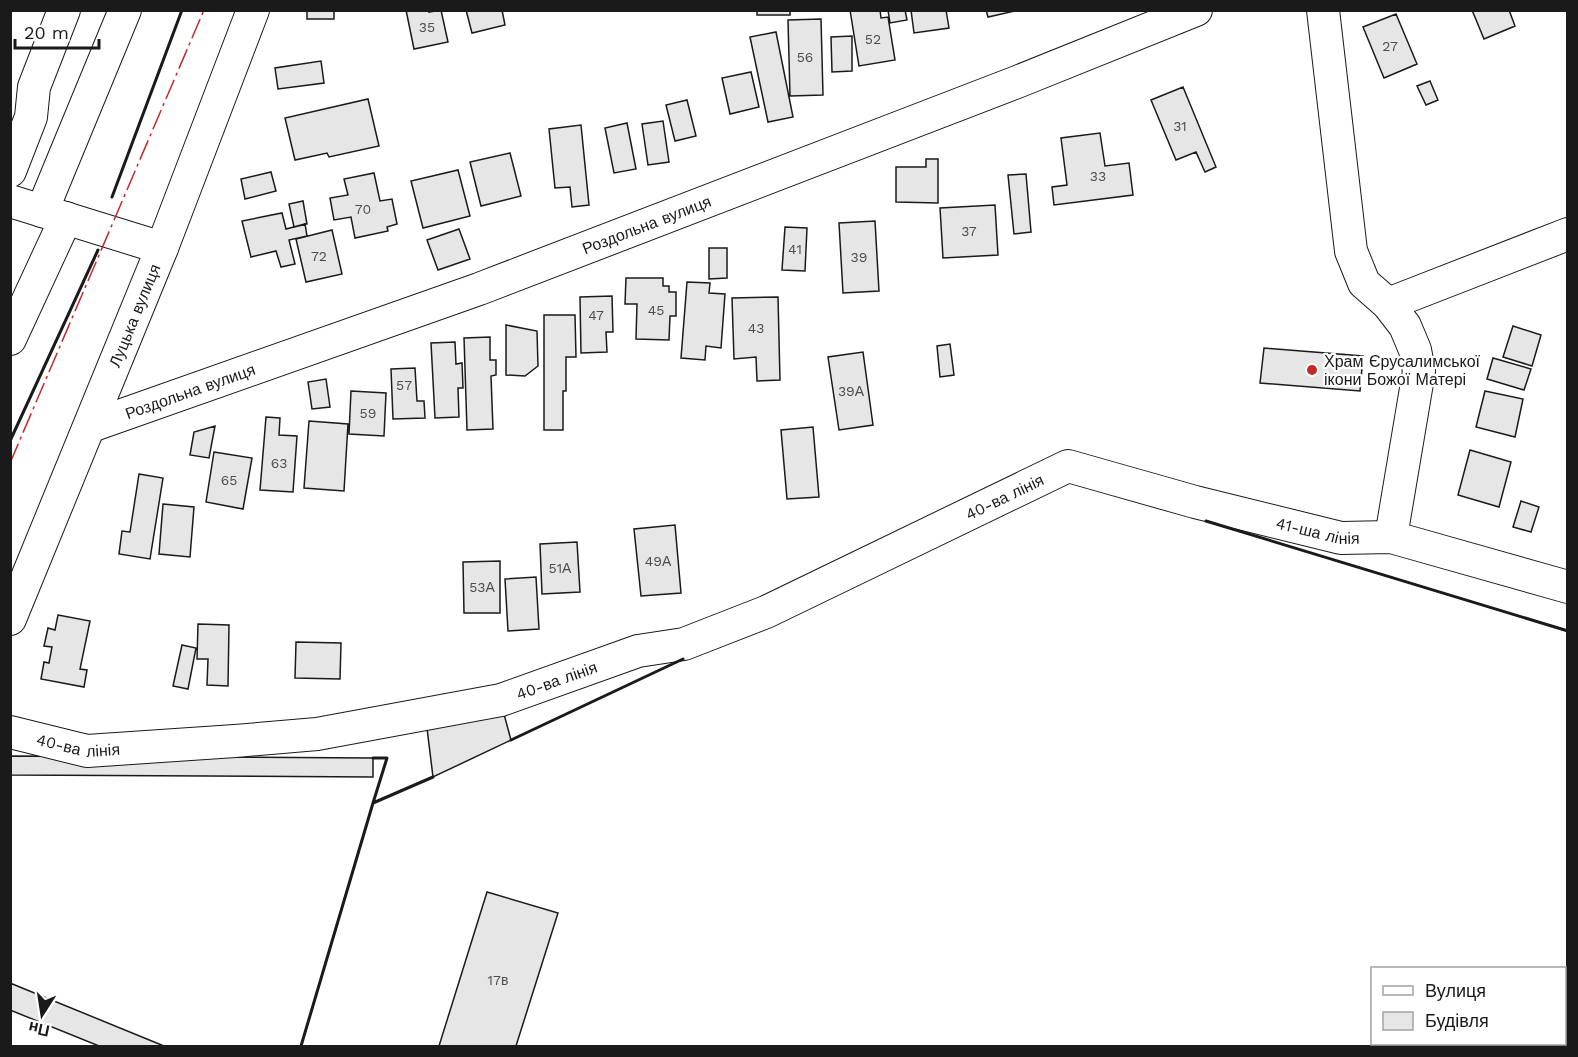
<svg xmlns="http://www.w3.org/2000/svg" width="1578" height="1057" viewBox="0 0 1578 1057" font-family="'Work Sans',sans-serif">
  <rect width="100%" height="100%" fill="#fff"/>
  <!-- building -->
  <path fill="#e6e6e6" stroke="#1a1a1a" stroke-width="1.5" d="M307,10H334V19H307Z
    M406,10H429V12L441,10L448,42L414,49Z
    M466,10H502L505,25L472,33Z
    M757,10H790V15H757Z
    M850,10H880L881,18L888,17L895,60L859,66Z
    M888,10H905L907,20L890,23Z
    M911,10H946L949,28L914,33Z
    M986,10H1015V11L988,17Z
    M1472,10H1509L1515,26L1484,39Z
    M1396,14L1417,64L1384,78L1363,27Z
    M821,19L823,95L790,96L788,20Z
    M776,32L793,117L768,122L750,37Z
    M852,36V71L832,72L831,37Z
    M321,61L324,83L278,89L275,68Z
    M751,72L759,107L730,114L722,78Z
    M1430,81L1438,100L1426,105L1417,86Z
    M1183,87L1216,167L1205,172L1196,152L1176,160L1151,100Z
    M368,99L379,146L329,157L327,153L295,160L285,118Z
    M687,100L696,136L675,141L666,105Z
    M663,121L669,162L648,165L642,124Z
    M627,123L636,169L614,173L605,128Z
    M581,125L589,205L572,207L570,187L555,188L549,129Z
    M1100,133L1105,166L1129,163L1133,195L1054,205L1052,187L1067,185L1061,138Z
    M510,153L521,196L481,206L470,162Z
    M926,159H938V203L896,202V167H926Z
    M458,170L470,216L423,228L411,181Z
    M271,172L276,191L245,199L241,179Z
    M374,173L380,201L392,199L397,224L387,227L388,231L355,238L351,217L334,220L330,198L348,195L344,179Z
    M1026,174L1031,232L1014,234L1008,175Z
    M303,201L307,224L294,227L289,204Z
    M995,205L998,255L943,258L940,208Z
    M282,213L286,229L305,224L307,236L289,240L295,264L281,267L276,251L251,257L242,221Z
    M875,221L879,291L843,293L839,223Z
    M785,227L807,228L805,271L782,270Z
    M459,229L470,259L438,270L427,240Z
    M332,230L342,274L306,282L296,239Z
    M709,248H727V278L709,279Z
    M626,278H663V286H669V292H676V316H670L669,340L636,339L637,304H625Z
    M687,282L710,283L709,293L725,294L721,348L706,346L705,360L681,358Z
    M612,296L613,332H606L607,352L581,353L580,297Z
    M778,297L780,380L757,381L756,357L734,359L732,298Z
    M544,315H575L576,357H566V391H563V430H544Z
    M506,325L537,331L538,366L525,376L506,375Z
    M1513,326L1541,335L1532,366L1503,357Z
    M490,337V360H496V375L491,376L493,429L467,430L464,338Z
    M455,342L456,364L462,363L463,388H458L459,417L435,418L431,343Z
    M950,344L954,375L940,377L937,346Z
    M1264,348L1363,356L1360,391L1260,383Z
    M863,352L873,425L839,430L828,357Z
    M1493,358L1531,369L1524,390L1487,379Z
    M415,368L417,401H424L425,418L393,419L391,369Z
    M326,379L330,407L312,409L308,382Z
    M351,391L386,393L384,436L349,434Z
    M1485,391L1523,399L1515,437L1476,427Z
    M266,417L280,418L279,435L297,436L293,492L260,490Z
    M309,421L348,424L344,491L304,488Z
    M215,426L209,458L190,455L194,432Z
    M813,427L819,497L787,499L781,430Z
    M1470,450L1511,462L1499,507L1458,495Z
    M214,452L252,458L243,509L206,502Z
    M139,474L163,478L150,559L119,554L122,531L130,532Z
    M1521,501L1539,507L1531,532L1513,527Z
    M163,504L194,507L190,557L159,554Z
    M675,525L681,593L641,596L634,529Z
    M577,542L580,592L542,594L540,544Z
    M500,561V613H464L463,562Z
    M536,577L539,629L508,631L505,579Z
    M58,615L90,621L80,669L87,670L84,687L41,679L44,662L49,663L52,647L44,646L48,628L55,630Z
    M198,624L229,625L228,686L207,685L208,659H197Z
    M296,642L341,643L340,679L295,678Z
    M182,645L196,648L188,689L173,686Z
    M501,703L511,740L433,777L426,720Z
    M10,756L373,758V777L10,775Z
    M487,892L558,913L516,1046H439Z
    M10,983L164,1046H99L10,1010Z"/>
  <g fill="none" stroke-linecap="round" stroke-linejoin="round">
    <defs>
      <g id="minor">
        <path d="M1323,10L1351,251L1364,283L1388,304L1405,326L1415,350L1419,371L1391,537"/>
        <path d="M10,171L31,117L34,87L64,10"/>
        <path d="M10,201L162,248"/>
        <path d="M42,211L125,10"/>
        <path d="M1388,304L1568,234"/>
        <path d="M10,339L66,218"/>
        <path id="s1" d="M91,426L479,289L1017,82L1196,10"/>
        <path id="s2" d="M10,619L162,248L253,10"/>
        <path id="s3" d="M10,732L87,751L235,741L317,734L501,700L638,651L684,644L766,612L1068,466L1195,502L1341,538L1391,537L1568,587"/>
      </g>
    </defs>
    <!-- minor casing -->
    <use href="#minor" stroke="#1a1a1a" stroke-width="34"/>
    <!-- minor -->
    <use href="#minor" stroke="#fff" stroke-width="32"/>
    <!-- wall -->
    <path stroke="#1a1a1a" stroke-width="3" d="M112,197L182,10
      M10,441L98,250
      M1206,521L1568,631
      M511,740L683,659
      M373,758H387L373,803
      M301,1046L373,803L433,777"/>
    <!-- power -->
    <path stroke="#c62828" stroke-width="1.5" stroke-dasharray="21 4.5 3 4.5" stroke-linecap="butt" d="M10,463L204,10"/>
  </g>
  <!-- markers -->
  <circle fill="#c62828" stroke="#fff" stroke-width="2" cx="1312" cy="370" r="6"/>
  <g text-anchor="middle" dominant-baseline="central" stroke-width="4.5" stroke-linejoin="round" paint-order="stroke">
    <!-- number labels -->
    <g font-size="14" fill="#4d4d4d">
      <text x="427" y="27">35</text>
      <text x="873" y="39">52</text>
      <text x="1390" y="46">27</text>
      <text x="805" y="57">56</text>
      <text x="1180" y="126">31</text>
      <text x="1098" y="176">33</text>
      <text x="363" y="209">70</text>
      <text x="969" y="231">37</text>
      <text x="795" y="249">41</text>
      <text x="319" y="256">72</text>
      <text x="859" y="257">39</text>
      <text x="656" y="310">45</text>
      <text x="596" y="315">47</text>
      <text x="756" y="328">43</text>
      <text x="404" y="385">57</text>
      <text x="851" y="391">39А</text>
      <text x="368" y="413">59</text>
      <text x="279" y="463">63</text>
      <text x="229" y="480">65</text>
      <text x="658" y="561">49А</text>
      <text x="560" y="568">51А</text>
      <text x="482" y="587">53А</text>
      <text x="498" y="980">17в</text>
    </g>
    <!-- street labels -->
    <g font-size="16" fill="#1a1a1a" stroke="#fff">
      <text stroke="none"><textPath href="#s1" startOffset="591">Роздольна вулиця</textPath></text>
      <text stroke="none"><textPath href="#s2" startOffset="328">Луцька вулиця</textPath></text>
      <text stroke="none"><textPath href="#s1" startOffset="105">Роздольна вулиця</textPath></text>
      <text stroke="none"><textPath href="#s3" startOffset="1042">40-ва лінія</textPath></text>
      <text stroke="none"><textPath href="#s3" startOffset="1371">41-ша лінія</textPath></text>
      <text stroke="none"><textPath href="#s3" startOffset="556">40-ва лінія</textPath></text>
      <text stroke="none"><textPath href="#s3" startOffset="70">40-ва лінія</textPath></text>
    </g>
    <!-- poi labels -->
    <g font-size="16" fill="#1a1a1a" stroke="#fff" text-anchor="start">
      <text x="1324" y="361">Храм Єрусалимської<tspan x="1324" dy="18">ікони Божої Матері</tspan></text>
    </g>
  </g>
  <!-- border -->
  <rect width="1578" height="1057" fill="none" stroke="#1a1a1a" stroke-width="24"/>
  <!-- legend -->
  <rect x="1371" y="967" width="195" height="78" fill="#ffffff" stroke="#a3a3a3" stroke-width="1.5"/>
  <rect x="1383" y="986" width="30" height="9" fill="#ffffff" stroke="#a3a3a3" stroke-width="1.5"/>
  <text x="1425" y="997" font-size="18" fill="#1a1a1a">Вулиця</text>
  <rect x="1383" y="1012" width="30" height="18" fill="#e6e6e6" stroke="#a3a3a3" stroke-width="1.5"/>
  <text x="1425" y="1027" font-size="18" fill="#1a1a1a">Будівля</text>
  <!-- north arrow -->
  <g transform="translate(42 1015) rotate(192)" stroke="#ffffff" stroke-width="4.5" paint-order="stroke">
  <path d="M0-4.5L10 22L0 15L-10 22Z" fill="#1a1a1a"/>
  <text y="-9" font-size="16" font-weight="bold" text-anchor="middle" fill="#1a1a1a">Пн</text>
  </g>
  <!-- scale -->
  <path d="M15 39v9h84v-9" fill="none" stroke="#1a1a1a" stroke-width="3"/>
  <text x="24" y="39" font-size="18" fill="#1a1a1a" stroke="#ffffff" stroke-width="4.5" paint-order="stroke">20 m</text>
</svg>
